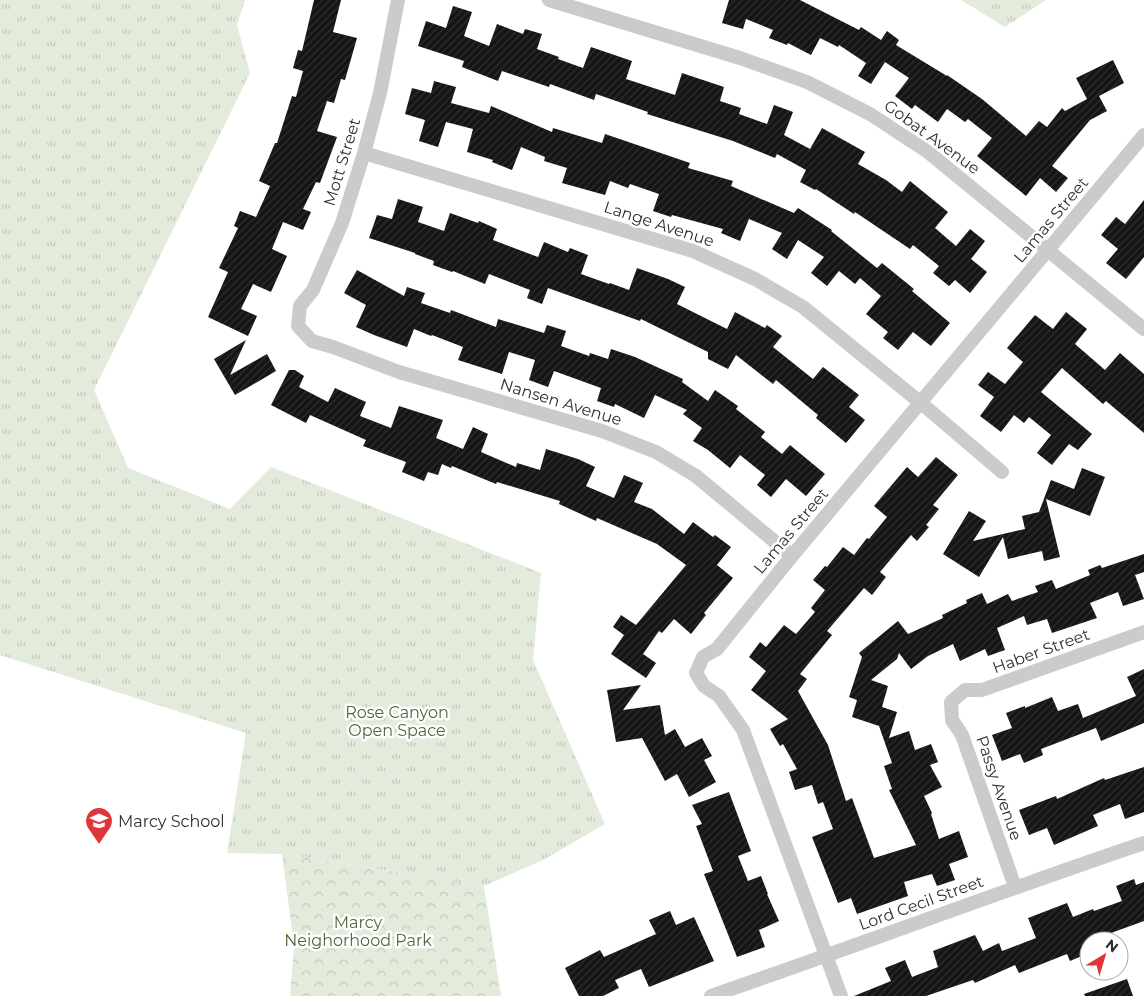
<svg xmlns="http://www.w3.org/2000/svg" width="1144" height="996" viewBox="0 0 1144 996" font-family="Montserrat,sans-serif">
  <defs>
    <pattern id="grass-tufts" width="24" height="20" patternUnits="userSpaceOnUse" patternTransform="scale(1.25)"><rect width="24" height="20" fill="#e3ebdc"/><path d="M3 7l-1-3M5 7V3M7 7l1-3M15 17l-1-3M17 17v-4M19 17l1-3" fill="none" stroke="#c3cabd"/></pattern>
    <pattern id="park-crowns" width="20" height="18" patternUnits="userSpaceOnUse" patternTransform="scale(1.25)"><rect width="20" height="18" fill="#e3ebdc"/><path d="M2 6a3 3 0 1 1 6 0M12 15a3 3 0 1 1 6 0" fill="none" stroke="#c3cabd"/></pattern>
    <pattern id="building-hatch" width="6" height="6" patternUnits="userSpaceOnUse" patternTransform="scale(1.25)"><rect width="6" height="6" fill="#151515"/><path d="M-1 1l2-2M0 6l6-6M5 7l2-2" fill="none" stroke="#2f2f2f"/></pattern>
  </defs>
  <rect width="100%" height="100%" fill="#fff"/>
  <!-- grass -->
  <path fill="url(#grass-tufts)" d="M0,0H245L237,25L250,73L94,390L128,468L230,509L271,467L541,573L533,660L605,824L545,859L484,886L282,854L227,853L246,733L0,655Z
    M961,0H1046L1005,27Z"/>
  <!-- park -->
  <path fill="url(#park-crowns)" d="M282,854L484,886L501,996H290L294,946Z"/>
  <!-- building -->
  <path fill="url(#building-hatch)" d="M314,0H341L333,32L357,38L345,80L341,79L334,103L327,101L317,131L337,137L320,183L316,182L303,209L311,212L303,230L283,222L272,249L287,256L271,292L253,284L241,309L257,316L248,336L208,317L228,272L219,268L238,228L234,226L240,211L256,217L270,186L259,181L275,143H277L292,96L296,97L303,71L293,68L298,50L302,51Z
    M729,0H800L859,30L861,27L881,40L887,31L899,40L896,45L947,76V75L982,99L1026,136L1039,121L1047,127L1062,108L1065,111L1087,99L1076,78L1113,60L1124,83L1099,96L1107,111L1090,120L1052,166L1068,178L1056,192L1040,178L1026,196L977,156L992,138L968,119L965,122L947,109L938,122L915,105L912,109L895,96L909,78L885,62L871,84L858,76L866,63L839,45L838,47L820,38L811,55L788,43L787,45L769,38L773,30L746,19L743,29L722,23Z
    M453,6L472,12L464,36L489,46L497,24L523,34L525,29L542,34L537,49L559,57L558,59L583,68L591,47L632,61L626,79L675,95L682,73L724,87L720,101L741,108L739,114L767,124L774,105L793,112L784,135L810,149L822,128L865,152L858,164L886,180L902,192L910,181L948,212L935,228L956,246L970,229L985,241L971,259L987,272L970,293L955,280L949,286L933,273L939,266L913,245L910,249L855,212L854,214L816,189L815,190L800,182L806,170L777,154L775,158L733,141L647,114L648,112L596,94L594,100L550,84L549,87L502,71L498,81L462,67L464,61L418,46L426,21L446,28Z
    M434,81L456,87L451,103L489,113L491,106L552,132L553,128L602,143L605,134L690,163L688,168L733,181L731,186L794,213L798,208L832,230L831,231L877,268L882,263L914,289L912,291L950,323L931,346L913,332L898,350L883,338L888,332L866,314L881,296L860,278L855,284L839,271L827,286L811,273L824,257L798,240L787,259L772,249L782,233L749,219L740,241L721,233L723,229L672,215L671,217L653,211L659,194L630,184L628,188L610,181L605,195L562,183L567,168L544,161L545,157L521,147L512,170L492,162L493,160L467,152L473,129L446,122L438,147L419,141L425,120L405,114L412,88L431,93Z
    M398,199L423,207L418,222L444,231L450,213L478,223L479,221L497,229L493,240L538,257L544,242L568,252L570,248L588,255L581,274L609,284L610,283L629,290L637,268L668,279L685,287L677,304L727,329L735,312L765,328L767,325L782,336L773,347L813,379L823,367L859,395L849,407L865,420L846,443L816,418L818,415L776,380L773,384L736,355L728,369L708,359V352L641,319L640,321L548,288L542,304L527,298L530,290L489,274L485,284L453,271L452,272L433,265L434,261L415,254V253L369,238L377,215L392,219Z
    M1144,200V257L1126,279L1106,263L1118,249L1101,235L1116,217L1125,224Z
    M357,270L404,296L407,287L425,293L421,303L450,313L451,310L496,327L498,319L544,333L547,325L566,331L561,346L589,356L590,353L608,359L611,349L635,357L683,379L682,382L708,401L715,390L738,406L736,409L765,432L761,437L782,454L790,445L825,474L806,496L786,479L771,497L757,485L765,475L740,455L730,468L708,450L693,441L702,428L683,414L687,410L655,395L644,418L615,404L614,407L597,401L601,388L554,371L548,387L529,380L535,360L509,352L502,374L458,360L463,347L432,335L431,336L414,329L407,347L374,335L356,327L366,305L344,293Z
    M1066,312L1087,329L1075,344L1105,370L1120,353L1144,374V433L1106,401L1103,404L1062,368L1041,392L1092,434L1078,450L1069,444L1052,465L1037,453L1051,435L1029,417L1024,423L1014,415L1001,432L980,416L994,397L978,385L988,372L1005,384L1023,362L1007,348L1035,315L1053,329Z
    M246,340L230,375L267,354L276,371L235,395L214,359Z
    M289,370H295L304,376L299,387L328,402L335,388L366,402L360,416L391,428L399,406L443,420L436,438L463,449L473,427L488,434L481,452L516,467L517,463L540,470L546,449L578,459L595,467L586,486L614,498L624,475L643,483L634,502L652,509L684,534L693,522L713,537L715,535L731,547L717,565L733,578L704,613L706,615L691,634L674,619L662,633L659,631L643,654L656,663L646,678L611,654L624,635L613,627L621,615L636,625L686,565L657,544L597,518L596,521L559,504L560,501L497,482L496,484L452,466L451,468L442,464L438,475L428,472L424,481L402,472L406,462L363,446L366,440L310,415L306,423L271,405Z
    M936,457L958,475L933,505L939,509L926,525L929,527L917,541L911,535L880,572L886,577L872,595L864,588L827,631L832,635L800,674L807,679L798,691L828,745L846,801L852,798L874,858L916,845L889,790L892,789L884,766L892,763L879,726L852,717L857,700L849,697L862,657L859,653L898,621L908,634L943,618L942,615L967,603L966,600L982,593L987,604L1008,594L1012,601L1038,592L1035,586L1052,580L1056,589L1090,575L1088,570L1100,565L1102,568L1144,554V572L1135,575L1144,599L1123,606L1118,592L1090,603L1097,618L1052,633L1047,619L1027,625L1024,616L997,628L1005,650L988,656L985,649L960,661L953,644L928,656L911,669L899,653L897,659L871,680L888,686L882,707L897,712L889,738L909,731L915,750L931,744L938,762L930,765L942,787L924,796L932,813L931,814L939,839L959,831L968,857L949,864L955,880L937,886L932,874L904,882L908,896L857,914L851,898L838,903L812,837L833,829L823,802L818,804L812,785L795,790L789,772L797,769L783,744L780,746L770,729L788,719L751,690L766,671L749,657L760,642L766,647L784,625L796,634L815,612L811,608L825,590L813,580L825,566L827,567L843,547L854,555L867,538L869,539L887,517L874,506L907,467L918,477Z
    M1082,468L1105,477L1090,516L1046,499L1060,557L1044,561L1042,551L1008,559L1003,537L979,577L943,554L969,511L986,521L973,541L1025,529L1022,516L1039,512L1051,480L1074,489Z
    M1144,669V723L1101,741L1096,728L1041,749L1043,755L1024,763L1020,754L1002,761L992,735L1012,728L1006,713L1025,706V708L1052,697L1058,711L1078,704L1083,718L1136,696L1127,677Z
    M641,685L623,710L660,705L665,735L675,729L685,747L702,738L712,756L704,760L716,782L689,797L677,774L665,781L642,738L616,742L607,690Z
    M1144,767V812L1125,819L1120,804L1093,815L1098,826L1054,845L1047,828L1029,835L1019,810L1056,796L1057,799L1104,778L1105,780Z
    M729,792L751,851L738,856L748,881L761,876L768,894H767L779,921L759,930L765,947L737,957L704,874L713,871L696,826L702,824L692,805Z
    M1134,879L1136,885L1144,882V921L1089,941L1085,944L1089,953L1070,961L1067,954L1019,973L1015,965L975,983L973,980L926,996H854L891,981L885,968L905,960L912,977L938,967L933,951L975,935L983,951L999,943L1002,951L1036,938L1028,918L1067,903L1073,917L1093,909L1094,911L1122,901L1116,886Z
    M670,911L676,925L694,917L714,961L649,987L641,969L615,980L619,988L603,996H579L565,968L600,950L604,957L656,934L649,920Z
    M1127,979L1133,996H1085L1084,994Z"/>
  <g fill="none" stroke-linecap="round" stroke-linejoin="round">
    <!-- street -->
    <path stroke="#cbcbcb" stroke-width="14" d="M398,0L380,93L364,153L342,223L313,290L300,306L298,326L312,341L333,347L399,372L602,431L656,452L696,476L792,556
      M549,0L740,58L807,82L870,114L928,152L1144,329
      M364,153L693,251L755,279L803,307L921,403L1002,472
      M1015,887L962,735L952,720L951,702L965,690H982L1144,632
      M711,996C856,946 999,892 1144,843
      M841,996L743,730L719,696L704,686L696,673L703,657L717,649L792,556L1144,135"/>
  </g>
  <!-- icons -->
  <defs>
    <symbol id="school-pin" viewBox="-11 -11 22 30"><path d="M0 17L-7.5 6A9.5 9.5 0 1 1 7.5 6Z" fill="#e0353b" stroke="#fff"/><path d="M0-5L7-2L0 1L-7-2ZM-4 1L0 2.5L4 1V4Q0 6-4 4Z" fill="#fff"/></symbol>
  </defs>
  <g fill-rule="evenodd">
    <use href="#school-pin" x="83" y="805" width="32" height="43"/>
  </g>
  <g text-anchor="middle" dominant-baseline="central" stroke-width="5" stroke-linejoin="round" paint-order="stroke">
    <!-- street labels -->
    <g font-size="16" fill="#2e2e2e" stroke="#fff">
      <text transform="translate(932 137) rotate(36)">Gobat Avenue</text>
      <text transform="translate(342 162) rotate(-73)">Mott Street</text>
      <text transform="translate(1051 220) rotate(-50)">Lamas Street</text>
      <text transform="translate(659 224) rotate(18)">Lange Avenue</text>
      <text transform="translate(561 402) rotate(17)">Nansen Avenue</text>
      <text transform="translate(791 531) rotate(-50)">Lamas Street</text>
      <text transform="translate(1041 651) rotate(-20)">Haber Street</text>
      <text transform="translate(999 788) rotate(71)">Passy Avenue</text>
      <text transform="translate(921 903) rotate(-20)">Lord Cecil Street</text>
    </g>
    <!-- park labels -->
    <g font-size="16" fill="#4f683c" stroke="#fff">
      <text x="397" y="712">Rose Canyon<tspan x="397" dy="18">Open Space</tspan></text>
      <text x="358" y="922">Marcy<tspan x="358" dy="18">Neighorhood Park</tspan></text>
    </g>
    <!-- poi labels -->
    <g font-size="16" fill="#2e2e2e" stroke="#fff" text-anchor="start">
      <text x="118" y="821">Marcy School</text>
    </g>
  </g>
  <!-- north arrow -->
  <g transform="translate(1104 956) rotate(38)"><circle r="24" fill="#ffffff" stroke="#ababab"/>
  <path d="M0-4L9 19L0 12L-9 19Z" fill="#e0353b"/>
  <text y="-8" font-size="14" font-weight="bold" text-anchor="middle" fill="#2e2e2e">N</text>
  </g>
</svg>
